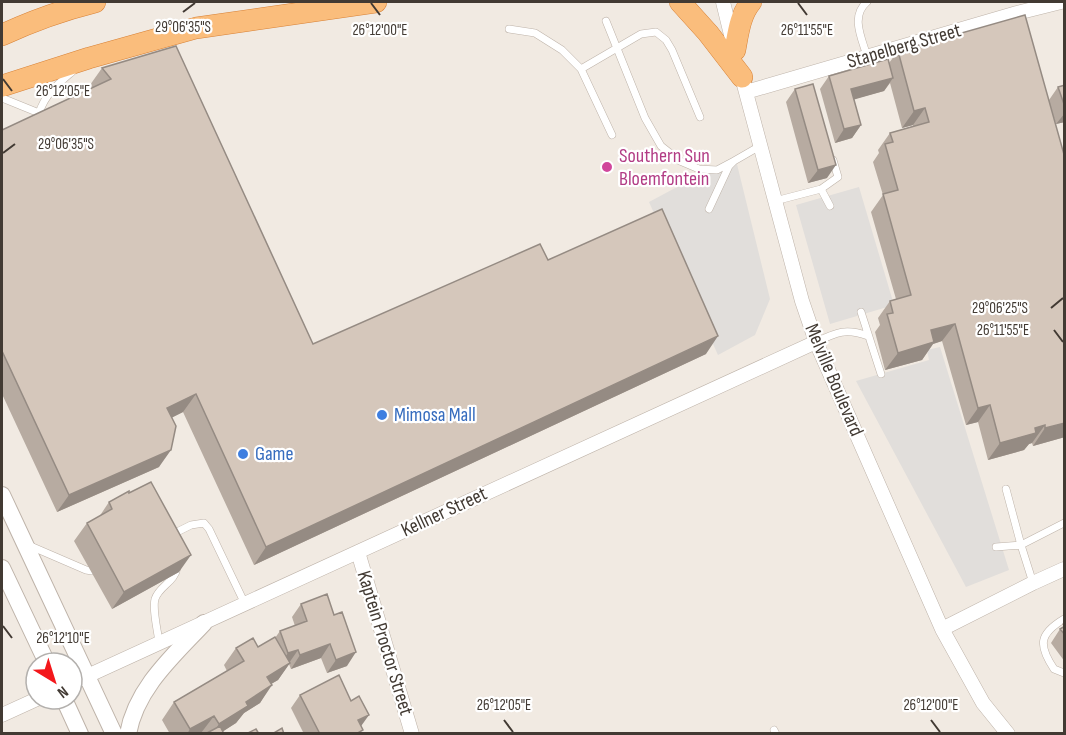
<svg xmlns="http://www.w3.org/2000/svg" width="1066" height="735" viewBox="0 0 1066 735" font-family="'Sofia Sans Condensed',sans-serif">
  <rect width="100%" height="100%" fill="#f1eae2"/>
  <!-- parking -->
  <path fill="#e1dedb" d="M735,156L770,299L755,335L718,355L649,202Z
    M859,187L894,305L830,324L796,205Z
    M940,347L1009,570L966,587L856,381L929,360L927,350Z"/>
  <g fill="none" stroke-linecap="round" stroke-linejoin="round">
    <defs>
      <path id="service" d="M606,21L645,118L661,146L680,161L699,169L717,170L734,161
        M509,29L535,33L562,50L581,69L612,135
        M867,56C862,39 850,16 867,2
        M581,69L641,34L656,32L666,40L672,50L700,117
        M2,98L39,113C46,93 57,85 73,71
        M821,189L838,177L833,160
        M775,201L821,189L830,206
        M709,209L729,166L734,161L760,146
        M861,312L881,374
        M816,342C837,332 846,328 868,336
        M1006,489L1021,545L1064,523
        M171,535L191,525L204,523L209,529L245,604
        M28,545L86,570L92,571L98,569
        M996,547L1021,545L1033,583
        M1064,619C1039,634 1038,645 1054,669L1064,673
        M159,643C158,631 152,610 155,599C159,586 175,582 177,568
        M774,730L776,734"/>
      <path id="minor" d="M723,2L733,43
        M740,70L802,301L816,342L942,629L983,703L1008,734
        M746,92L1017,13L1061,2
        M358,552L412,734
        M942,629L1033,583L1064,569
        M72,683L816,342
        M2,715L37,699"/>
      <path id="tertiary" d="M2,495L114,734
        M2,568L47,663
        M64,699L80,734
        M128,734C136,688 174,655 204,623"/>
      <path id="trunk" d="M680,2L708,33L742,77
        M2,35C32,21 63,10 95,2
        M735,50C738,34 740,15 751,2
        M2,86L89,58L196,28L376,2"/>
    </defs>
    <!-- service casing -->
    <use href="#service" stroke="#beb3a9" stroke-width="8"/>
    <!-- minor casing -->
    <use href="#minor" stroke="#beb3a9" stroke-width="15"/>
    <!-- tertiary casing -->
    <use href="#tertiary" stroke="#beb3a9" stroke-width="18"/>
    <!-- trunk casing -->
    <use href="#trunk" stroke="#d78136" stroke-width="22"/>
    <!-- service -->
    <use href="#service" stroke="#fff" stroke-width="7"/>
    <!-- minor -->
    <use href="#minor" stroke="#fff" stroke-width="14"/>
    <!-- tertiary -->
    <use href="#tertiary" stroke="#fff" stroke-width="16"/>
    <!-- trunk -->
    <use href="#trunk" stroke="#fabd7c" stroke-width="21"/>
  </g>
  <!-- wall -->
  <path fill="#b7aba1" d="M898,51L1049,100L1058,87L1065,85V122L1056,124L1050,106L1065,437L1033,446L1032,443L1029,444L1024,450L988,460L978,422L966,425L942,341L933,344L922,360L885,370L875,332L880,325L878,318L890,301L896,299L871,212L883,195L873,162L879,153L878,150L890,133L913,126V125L902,128L890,83L884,91L854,99L861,125L852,138L835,143L820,89L829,76L889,63Z
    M102,68L313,344L548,260L706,354L254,565L183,412L171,418L159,467L57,512L2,394V130L92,88L90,85Z
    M795,89L827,178L808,183L786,102Z
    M109,502L179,572L112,609L74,541L87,523L99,517Z
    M301,604L347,666L327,673L321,658L291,669L289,664L278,680L271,684L260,703L244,713L236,723L223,731L224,734H170L162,720L174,702L227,671L224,665L236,648L258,647L275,638L280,631L295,626L292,617Z
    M1065,621V662L1051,643L1060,629L1064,627L1062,624Z
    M300,695L361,726V734H304L291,708Z"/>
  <!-- shaded-wall -->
  <path fill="#958b83" d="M893,78L884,91L842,103L851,89Z
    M925,108L913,125L902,128L914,111Z
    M1065,113V122L1056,124Z
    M861,125L852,138L835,143L844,129Z
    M836,165L827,178L808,183L818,170Z
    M955,324L942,341L933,344L922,360L885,370L898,353L931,330Z
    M718,336L706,354L254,565L266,547Z
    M196,394L183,412L155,426L167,408Z
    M990,405L978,422L966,425L978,408Z
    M1065,423V437L1033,446L1045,428Z
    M1045,425L1032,443L1029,444L1024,450L988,460L1000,443L1035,428Z
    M171,450L159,467L57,512L69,495Z
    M191,555L179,572L112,609L124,592Z
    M330,644L321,658L291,669L300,655Z
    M298,650L289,663L278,667L288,653Z
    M356,652L347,666L327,673L336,660Z
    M290,663L278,680L254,694L267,677Z
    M272,685L260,703L244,713L236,723L219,734H212L219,724L246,702Z
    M369,715L359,729L358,720Z
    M214,716L201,733L187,734L190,729Z"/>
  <!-- building -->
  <path fill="#d5c7bb" stroke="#958b83" stroke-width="1.5" d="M1025,15L1065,158V423L1045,428V425L1035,428L1036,433L1000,443L990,405L978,408L955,324L931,330L934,342L898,353L887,314L893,313L890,301L911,295L883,194L898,190L885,144L893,142L890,133L929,122L925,108L914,111L898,51Z
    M176,46L313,344L540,244L548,260L662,209L718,336L266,547L196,394L167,408L176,426L171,450L69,495L2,351V130L111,79L102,68Z
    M888,59L893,78L851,89L861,125L844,129L829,76Z
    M813,84L836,165L818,170L795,89Z
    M1065,85V107L1058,87Z
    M151,482L191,555L124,592L87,523L112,509L109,502L129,491V493Z
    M327,594L334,615L342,612L356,652L336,660L330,644L300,655L298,650L288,653L280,631L307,621L301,604Z
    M1065,626V635L1060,629Z
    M275,637L290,663L267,677L272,685L246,702L248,706L219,724L214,716L190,729L174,702L244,661L236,648L253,638L258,647Z
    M339,675L351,701L359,696L369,715L358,720L363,730L356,734H320L300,695Z
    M220,726L224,734H205Z
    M282,728L284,734H272Z
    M256,729L259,734H246Z"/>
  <!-- ticks -->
  <path fill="none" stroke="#423a33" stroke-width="2" d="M371,3L380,15M798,3L807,15M183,12L195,3M3,79L12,91M3,153L15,144M1051,308L1063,298M1054,330L1063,342M3,626L12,638M504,720L513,732M931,720L940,732"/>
  <!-- markers -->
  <circle fill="#d1479c" stroke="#fff" stroke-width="2" cx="607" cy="167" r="6"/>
  <g fill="#3f7fe0" stroke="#fff" stroke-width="2">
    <circle cx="382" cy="415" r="6"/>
    <circle cx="243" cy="454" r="6"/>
  </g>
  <g text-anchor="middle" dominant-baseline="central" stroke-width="4.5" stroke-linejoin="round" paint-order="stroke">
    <!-- street labels -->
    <g font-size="20" fill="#423a33" stroke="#fff">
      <text transform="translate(904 46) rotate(-16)">Stapelberg Street</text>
      <text transform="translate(834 380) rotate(67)">Melville Boulevard</text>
      <text transform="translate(444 512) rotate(-25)">Kellner Street</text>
      <text transform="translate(385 643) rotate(73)">Kaptein Proctor Street</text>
    </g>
    <!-- hotel labels -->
    <g font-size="20" fill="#b23c85" stroke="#fff" text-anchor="start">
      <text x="619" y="156">Southern Sun<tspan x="619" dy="23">Bloemfontein</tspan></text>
    </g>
    <!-- shop labels -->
    <g font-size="20" fill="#366cbe" stroke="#fff" text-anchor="start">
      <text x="394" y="415">Mimosa Mall</text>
      <text x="255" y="454">Game</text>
    </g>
  </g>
  <g font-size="15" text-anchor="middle" fill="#423a33" stroke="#fff" stroke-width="4.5" stroke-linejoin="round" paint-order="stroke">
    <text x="183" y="32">29°06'35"S</text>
    <text x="807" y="35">26°11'55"E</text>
    <text x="380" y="35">26°12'00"E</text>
    <text x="63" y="96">26°12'05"E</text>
    <text x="66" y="149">29°06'35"S</text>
    <text x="1000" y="313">29°06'25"S</text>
    <text x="1003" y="335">26°11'55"E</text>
    <text x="63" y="643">26°12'10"E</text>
    <text x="504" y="710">26°12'05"E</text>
    <text x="931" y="710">26°12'00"E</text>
  </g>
  <!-- border -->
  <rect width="1066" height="735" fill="none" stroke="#423a33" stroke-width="6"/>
  <!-- north arrow -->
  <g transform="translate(54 681) rotate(142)"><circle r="28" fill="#ffffff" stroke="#b3b0ad" stroke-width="1.5"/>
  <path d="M0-4.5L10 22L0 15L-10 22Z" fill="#f3171b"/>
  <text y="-9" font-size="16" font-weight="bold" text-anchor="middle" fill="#423a33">N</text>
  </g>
</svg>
